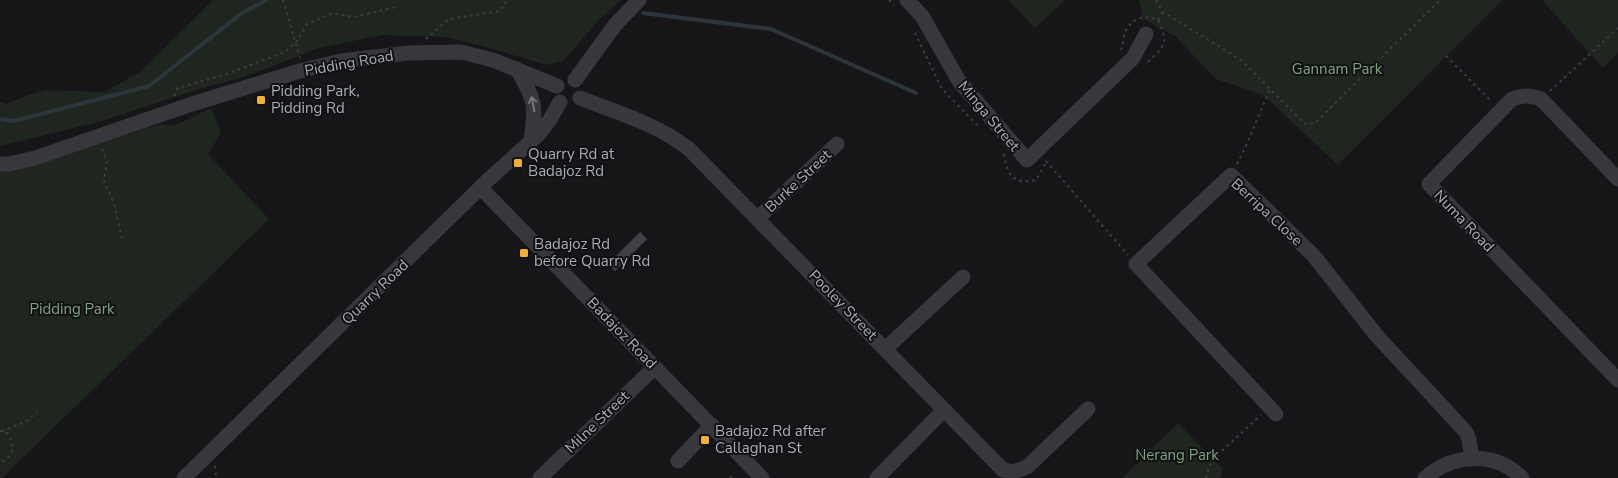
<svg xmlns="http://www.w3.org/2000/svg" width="1618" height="478" viewBox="0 0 1618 478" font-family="'Nunito Sans',sans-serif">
  <rect width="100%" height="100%" fill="#161618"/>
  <!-- green -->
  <path fill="#1e261f" d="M213,0H621L599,20L563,61L547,65L483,46L445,37L383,35L319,48L244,77L196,90L99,122L0,146V102L7,104L25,96L45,90L105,92L140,72Z
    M1008,0H1065L1035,28Z
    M1139,0H1502L1338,165L1263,95L1216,79L1175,36L1143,19Z
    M1542,0H1618V53L1603,68Z
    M211,108L221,133L208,154L269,219L2,478H0V169L33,165L160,124L174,126Z
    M1178,423L1223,469L1220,478H1122Z"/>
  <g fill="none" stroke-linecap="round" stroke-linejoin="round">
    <!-- stream -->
    <path stroke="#2c353c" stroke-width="4" d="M643,13L771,29L916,93
      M0,119L14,121L149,86L242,13L266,0"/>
  </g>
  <!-- building -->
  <path fill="#404145" stroke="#303034" d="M640,232L647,239L615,271L608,264Z"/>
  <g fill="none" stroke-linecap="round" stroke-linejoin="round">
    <!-- path -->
    <path stroke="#3d3f44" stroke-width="2" stroke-dasharray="2.5 4" stroke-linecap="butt" d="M283,0L300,58
      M889,0L894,5
      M1156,0L1163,12L1241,60L1305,124L1315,123L1440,0
      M1158,20L1163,12
      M915,33L942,89L979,127
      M426,39L449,19L500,11L507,0
      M1121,50C1124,44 1123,36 1126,30C1133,17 1146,15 1158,20C1169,45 1165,45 1147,63
      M1446,56L1492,102
      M1550,91L1618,28
      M174,96L178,88L224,75L285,52L297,41L307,24L333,13L353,17L396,7
      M102,149L107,163L104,181L114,204L122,238
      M1004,154C1007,175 1013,185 1036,180L1047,161
      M1046,161L1128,255
      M1237,164L1245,148L1270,89
      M0,431L6,432C16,445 15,455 0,463
      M2,431L25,422L37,412
      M215,466L216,478
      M730,478L734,474
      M1206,478L1209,467L1214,458L1261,415"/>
    <!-- minor -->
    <path stroke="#37383d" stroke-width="15" d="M907,0L922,16L959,81L1027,160L1133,58L1146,34
      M517,69C536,102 536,104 531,142
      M575,80L615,25L639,0
      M580,98C618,113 657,124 689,149L1003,470L1014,472L1027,467L1088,409
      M0,164H9L35,158L192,104L303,70L341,61L409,53L461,52L493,60L557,86
      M1618,179L1541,99C1530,95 1523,95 1512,99L1429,184L1618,380
      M481,188L762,478
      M758,218L837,144
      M885,349L963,277
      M1276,414L1136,264L1231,175L1314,256L1377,336L1466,432L1469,439L1472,459
      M678,461L712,425
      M184,478L488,180L539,134L549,121L560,102
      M540,478L655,367
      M877,478L943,411
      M1425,478C1452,454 1495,450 1522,478"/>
  </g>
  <!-- one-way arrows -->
  <defs><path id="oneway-shaft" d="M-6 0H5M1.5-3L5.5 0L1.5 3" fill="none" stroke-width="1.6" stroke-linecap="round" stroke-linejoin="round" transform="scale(1.25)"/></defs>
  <use stroke="#757881" href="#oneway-shaft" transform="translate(533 104) rotate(-101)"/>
  <!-- markers -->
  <g fill="#f2b134" stroke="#111113" stroke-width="2">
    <rect x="256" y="95" width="10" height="10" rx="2.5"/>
    <rect x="513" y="158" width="10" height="10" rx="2.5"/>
    <rect x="519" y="248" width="10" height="10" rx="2.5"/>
    <rect x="700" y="435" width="10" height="10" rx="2.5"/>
  </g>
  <g text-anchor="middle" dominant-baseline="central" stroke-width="4" stroke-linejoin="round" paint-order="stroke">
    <!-- street labels -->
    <g font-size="15" fill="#a8adb8" stroke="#111113">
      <text transform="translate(349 63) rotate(-10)">Pidding Road</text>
      <text transform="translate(989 116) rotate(50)">Minga Street</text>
      <text transform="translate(798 181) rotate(-43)">Burke Street</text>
      <text transform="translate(1267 212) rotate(43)">Berripa Close</text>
      <text transform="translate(1464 221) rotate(46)">Numa Road</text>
      <text transform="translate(375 292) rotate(-44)">Quarry Road</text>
      <text transform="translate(843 305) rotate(46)">Pooley Street</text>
      <text transform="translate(622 333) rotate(46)">Badajoz Road</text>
      <text transform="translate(597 422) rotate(-44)">Milne Street</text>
    </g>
    <!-- park labels -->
    <g font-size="15" fill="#7fa381" stroke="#111113">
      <text x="1337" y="69">Gannam Park</text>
      <text x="72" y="309">Pidding Park</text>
      <text x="1177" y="455">Nerang Park</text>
    </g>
    <!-- poi labels -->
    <g font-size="15" fill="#a8adb8" stroke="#111113" text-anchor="start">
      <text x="271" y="91">Pidding Park,<tspan x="271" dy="17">Pidding Rd</tspan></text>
      <text x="528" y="154">Quarry Rd at<tspan x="528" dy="17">Badajoz Rd</tspan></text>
      <text x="534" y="244">Badajoz Rd<tspan x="534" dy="17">before Quarry Rd</tspan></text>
      <text x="715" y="431">Badajoz Rd after<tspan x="715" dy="17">Callaghan St</tspan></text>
    </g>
  </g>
</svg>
